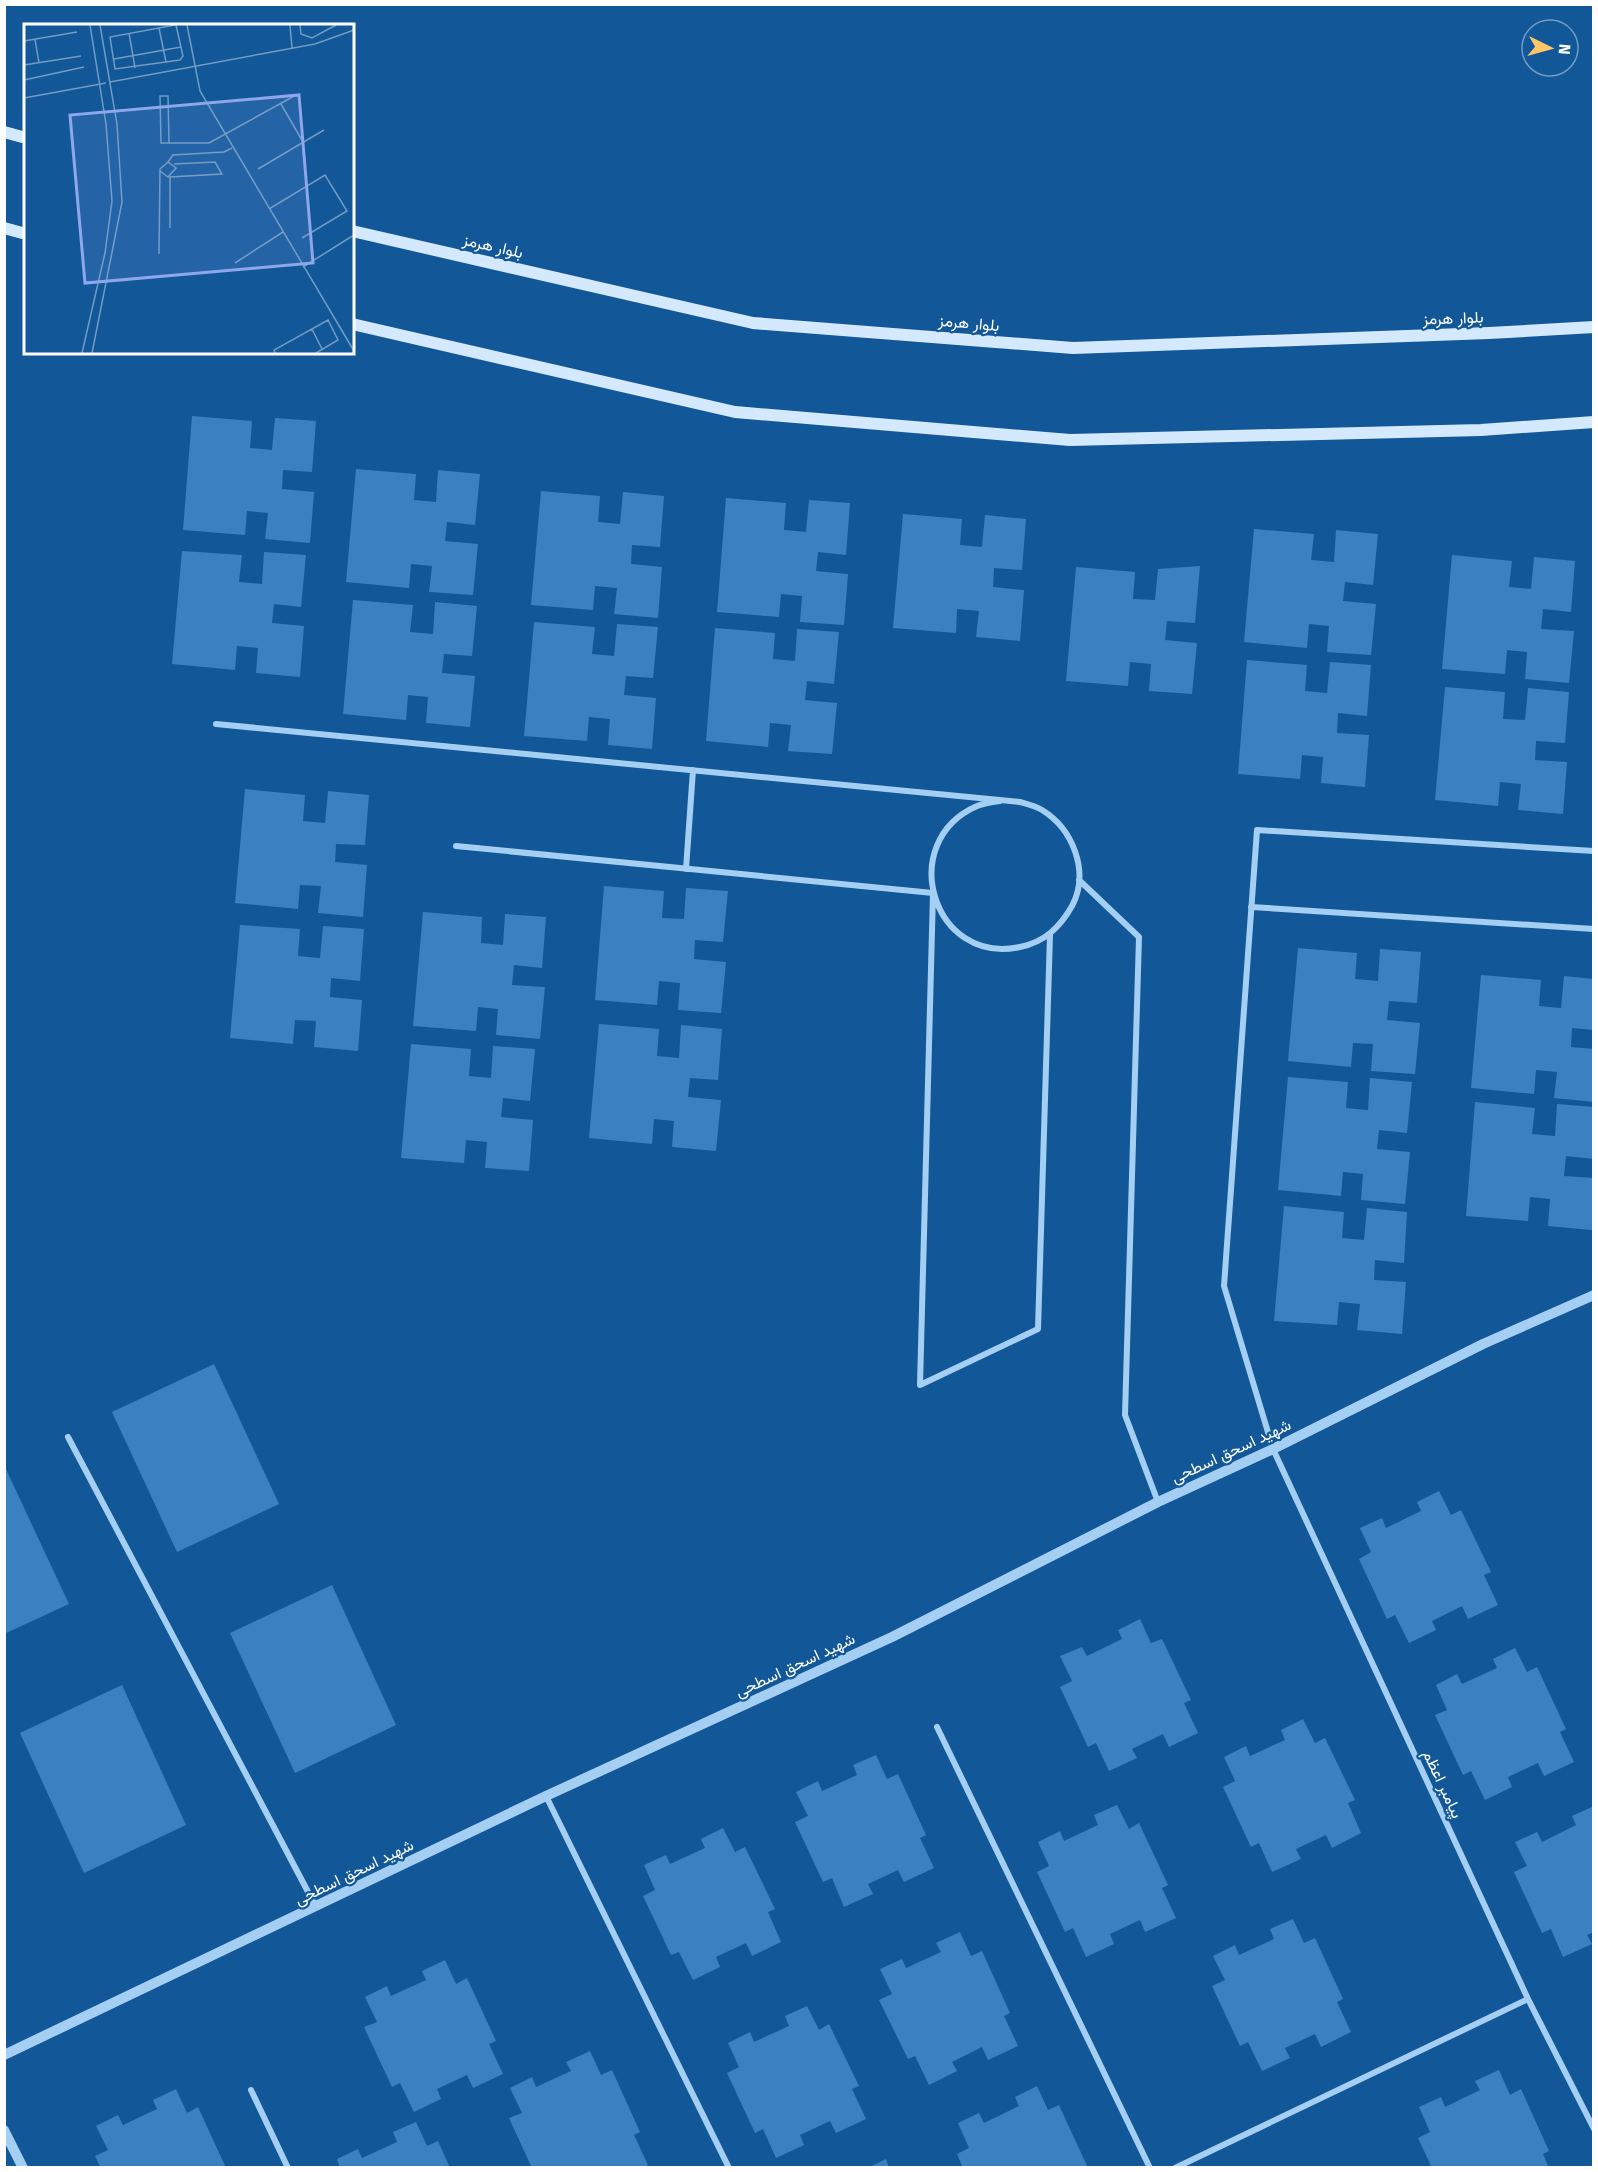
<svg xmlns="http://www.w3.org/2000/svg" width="1598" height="2172" viewBox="0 0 1598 2172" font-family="'Fira Sans',Vazirmatn,sans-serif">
  <rect width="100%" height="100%" fill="#125899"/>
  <!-- building -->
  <path fill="#3b81c1" d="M192,416L252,421L250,448L272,450L275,418L316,421L312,472L283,470L282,489L314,492L310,543L265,539L268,513L247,511L245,535L183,530Z
    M356,469L416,474L414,500L436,502L438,470L480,474L475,525L447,522L445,541L478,544L473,595L429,592L432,566L411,564L409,588L346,582Z
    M541,491L600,496L598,522L620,524L623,492L664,496L660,547L632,545L631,564L662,567L658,618L614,614L617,588L595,586L593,610L531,605Z
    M726,498L786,503L784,530L806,532L809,500L850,503L846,555L818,552L816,571L848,574L844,625L800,622L802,596L781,594L779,617L717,612Z
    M903,514L962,519L960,545L982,547L985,515L1026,519L1022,570L994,568L993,587L1024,590L1020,641L976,637L979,611L957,609L956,633L893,628Z
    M1254,529L1314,534L1311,560L1334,562L1336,530L1378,534L1373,585L1345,582L1343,601L1376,604L1371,655L1327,652L1329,626L1309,624L1307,648L1244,642Z
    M182,551L242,555L239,582L262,584L264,552L306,555L301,607L274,604L272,623L304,626L300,677L256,673L258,648L237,646L235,670L172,664Z
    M1452,555L1512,561L1509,587L1531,589L1534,557L1575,561L1571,612L1543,609L1541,629L1574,631L1569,683L1525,679L1527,652L1507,650L1505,674L1442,669Z
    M1200,566L1195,623L1167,621L1165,640L1197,643L1192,694L1149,691L1151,664L1130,662L1128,686L1066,681L1076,567L1135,572L1133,599L1155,600L1158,569Z
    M353,600L413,605L410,632L433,634L435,602L477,606L472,656L444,654L442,673L475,676L470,727L426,723L428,697L408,695L406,720L343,714Z
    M534,622L595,627L592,654L614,656L617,624L658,627L653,678L626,676L624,695L656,698L652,749L608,745L610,719L589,717L587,741L524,736Z
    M715,628L775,633L773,659L795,661L797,629L839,632L834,684L807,681L805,700L837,703L832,754L788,751L791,725L770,723L768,747L706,741Z
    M1247,660L1307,665L1305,691L1327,693L1330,662L1371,665L1367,716L1338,713L1337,733L1369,735L1365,787L1321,783L1323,757L1302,755L1300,779L1238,774Z
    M1445,687L1505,692L1503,719L1525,720L1528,688L1569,692L1565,743L1536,741L1535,760L1567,762L1563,814L1518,810L1521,784L1500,782L1498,806L1435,800Z
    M245,789L305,795L303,821L325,823L328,791L369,795L365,845L336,844L335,862L367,865L363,917L318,913L321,886L300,885L298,909L235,903Z
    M604,886L664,891L662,918L684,919L686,888L728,891L723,942L695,940L694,959L726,962L721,1013L678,1010L680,983L659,981L657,1005L595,1000Z
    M423,912L482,917L481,943L503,945L505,914L546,917L542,968L514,965L512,985L545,987L540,1039L496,1035L498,1009L478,1007L476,1031L413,1026Z
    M240,925L300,929L298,956L320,958L323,926L364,929L360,981L331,978L330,997L362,1000L358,1051L314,1047L316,1021L295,1020L293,1044L230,1038Z
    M1298,948L1357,953L1355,979L1378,981L1380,949L1421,952L1417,1003L1389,1001L1387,1020L1420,1023L1415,1074L1371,1071L1373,1044L1353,1043L1351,1067L1288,1061Z
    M1481,975L1541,980L1539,1006L1561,1008L1564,976L1594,979V1030L1572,1028L1571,1047L1594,1049V1102L1554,1098L1557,1072L1536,1070L1534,1094L1471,1088Z
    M599,1024L659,1029L657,1056L679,1058L681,1025L722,1029L718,1080L690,1078L688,1097L721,1100L716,1151L672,1147L674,1121L654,1119L652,1144L589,1138Z
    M411,1044L471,1049L469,1076L491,1078L493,1046L535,1049L530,1101L503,1098L501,1117L533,1120L529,1171L485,1168L487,1142L466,1140L464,1163L401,1158Z
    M1288,1077L1348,1082L1346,1108L1368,1110L1370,1078L1412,1082L1407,1133L1379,1130L1377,1149L1410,1152L1405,1204L1361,1200L1363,1174L1343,1172L1341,1196L1278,1190Z
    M1475,1102L1535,1108L1532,1134L1555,1136L1557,1104L1594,1107V1159L1566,1156L1564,1176L1594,1178L1592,1230L1548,1226L1550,1199L1530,1197L1528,1221L1466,1216Z
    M1284,1206L1344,1212L1342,1238L1364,1240L1367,1208L1407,1212L1404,1263L1375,1260L1374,1280L1406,1282L1402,1334L1357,1330L1360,1304L1339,1302L1337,1325L1274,1321Z
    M214,1364L279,1504L177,1552L112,1412Z
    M4,1465L69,1604L4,1634Z
    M1439,1491L1451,1515L1461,1510L1491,1572L1484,1575L1498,1605L1468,1619L1462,1606L1432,1621L1436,1630L1409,1643L1395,1615L1387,1619L1359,1559L1371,1552L1360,1528L1382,1518L1386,1528L1421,1511L1417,1502Z
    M332,1585L396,1725L295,1773L230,1633Z
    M1140,1619L1151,1643L1162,1639L1191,1700L1184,1703L1198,1733L1169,1747L1163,1734L1132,1749L1137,1758L1109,1771L1096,1743L1088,1747L1060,1687L1072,1681L1060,1656L1082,1647L1087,1656L1122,1639L1118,1630Z
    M1515,1648L1527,1672L1537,1667L1566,1729L1560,1732L1574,1762L1544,1776L1538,1763L1508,1777L1512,1787L1485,1800L1471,1771L1463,1775L1435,1715L1447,1710L1436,1685L1457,1674L1462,1684L1497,1668L1493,1659Z
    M122,1685L186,1825L84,1873L20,1733Z
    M1303,1719L1315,1743L1325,1738L1355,1800L1348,1803L1361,1833L1332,1848L1326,1835L1296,1849L1301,1859L1272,1872L1259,1843L1251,1847L1223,1787L1235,1781L1224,1757L1246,1746L1250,1756L1285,1740L1281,1730Z
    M876,1755L887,1779L898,1774L926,1835L920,1838L934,1868L904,1882L898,1870L868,1884L873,1894L844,1907L832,1878L823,1882L795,1822L808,1816L796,1792L818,1781L822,1791L857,1775L853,1765Z
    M1117,1805L1129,1829L1139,1823L1168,1885L1162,1888L1176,1918L1145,1932L1140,1920L1110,1934L1114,1944L1086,1957L1073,1928L1065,1932L1037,1872L1049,1866L1038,1842L1060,1831L1064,1841L1098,1825L1094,1815Z
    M1594,1806V1932L1587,1935L1592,1944L1563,1957L1551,1929L1542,1933L1514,1872L1527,1866L1515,1842L1537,1832L1542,1842L1576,1825L1572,1816Z
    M723,1828L735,1852L745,1847L775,1909L768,1912L781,1942L752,1956L746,1943L716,1957L720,1967L693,1980L679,1952L671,1955L643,1896L655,1890L644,1865L666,1855L670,1864L705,1848L701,1839Z
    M1293,1919L1304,1943L1315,1938L1343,1999L1337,2002L1351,2032L1321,2047L1315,2034L1285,2048L1290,2058L1262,2071L1248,2042L1240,2046L1212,1986L1225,1980L1213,1956L1235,1945L1239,1955L1274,1939L1270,1929Z
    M960,1932L971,1956L982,1951L1010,2013L1004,2016L1018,2046L988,2060L982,2047L952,2062L957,2071L929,2085L915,2056L908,2059L879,2000L892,1994L880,1969L902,1959L906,1968L941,1952L936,1943Z
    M445,1960L456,1984L467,1978L496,2041L489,2044L503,2074L473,2088L467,2075L437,2089L441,2099L414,2112L400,2083L392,2087L364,2027L377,2022L365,1997L387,1986L391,1996L426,1980L422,1971Z
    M807,2006L819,2030L829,2024L859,2086L852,2089L866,2119L836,2133L830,2121L800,2135L804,2145L776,2158L763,2129L755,2133L727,2073L739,2067L728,2043L750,2032L754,2042L789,2026L785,2016Z
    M590,2051L601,2075L612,2070L640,2132L634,2135L648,2165L642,2168L612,2166L532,2168L509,2118L522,2113L510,2088L532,2077L536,2087L571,2071L566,2062Z
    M1499,2070L1510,2095L1521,2089L1549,2151L1543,2154L1549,2168H1432L1418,2138L1430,2132L1419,2107L1441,2097L1445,2107L1480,2090L1475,2081Z
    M1037,2086L1048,2110L1059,2105L1088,2168H963L957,2154L969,2148L958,2123L979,2113L984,2123L1019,2106L1015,2097Z
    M176,2089L187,2113L198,2107L226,2168H101L95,2156L108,2150L96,2126L118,2115L123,2125L157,2109L153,2100Z
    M416,2122L427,2146L438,2141L450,2168H340L337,2159L358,2149L362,2158L397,2142L393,2132Z
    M886,2159L889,2168H868Z"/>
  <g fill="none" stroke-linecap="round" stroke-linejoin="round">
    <!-- minor -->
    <path stroke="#a4cff3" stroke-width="6" d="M216,724L1020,802C1027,804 1035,806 1042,810C1073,829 1090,872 1072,906C1060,927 1045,942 1020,947C933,966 895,842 977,806C984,803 992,802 1000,801
      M456,846L933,893L920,1385L1038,1329L1050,935
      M1594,851L1257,830L1224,1286L1273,1449L1528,1999L1594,2129
      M686,869L693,770
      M1079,880L1139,937L1125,1415L1158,1502
      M1251,907L1594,929
      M68,1437L316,1907
      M937,1727L1150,2168
      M546,1796L729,2168
      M251,2090L288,2168
      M1175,2168L1528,1999"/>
    <!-- tertiary -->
    <path stroke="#a4cff3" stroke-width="10" d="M4,2055L546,1796L892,1637L1158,1502L1273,1449L1483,1344L1594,1295
      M4,2130L23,2168"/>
    <!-- secondary -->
    <path stroke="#d4e9fd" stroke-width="12" d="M4,132L26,138
      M4,228L26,234
      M352,231L753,323L1073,348L1489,333L1594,327
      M352,324L735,412L1070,440L1481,430L1594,422"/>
  </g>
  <g text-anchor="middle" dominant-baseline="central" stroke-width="4.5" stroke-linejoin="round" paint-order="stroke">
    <!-- street labels -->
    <g font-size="16" fill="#fff" stroke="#125899">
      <text transform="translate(493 246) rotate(13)">بلوار هرمز</text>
      <text transform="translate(1453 318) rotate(-2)">بلوار هرمز</text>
      <text transform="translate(969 323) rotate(5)">بلوار هرمز</text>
      <text transform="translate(1231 1451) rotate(-25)">شهید اسحق اسطحی</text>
      <text transform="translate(795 1665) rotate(-25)">شهید اسحق اسطحی</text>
      <text transform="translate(1443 1784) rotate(65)">پیامبر اعظم</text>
      <text transform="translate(354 1872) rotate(-26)">شهید اسحق اسطحی</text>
    </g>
  </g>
  <!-- overview -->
  <g transform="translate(24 24)">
    <rect width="330" height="330" fill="#125899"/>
    <path fill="none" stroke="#719bc2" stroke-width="1.5" d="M151,1L86,13L91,45L156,36L159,32L152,1M163,1L176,67L330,327M266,1L268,24M276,1L277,10L288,14L312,1M135,4L142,38M105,9L111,44M11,15L15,39M0,17L53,8M90,35L157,23M0,41L57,32M0,56L60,43M86,58L291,20L330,6M0,74L82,59M257,80L279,118M145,119L144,72H136L137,119H185L272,71M144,138L149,131L200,128L208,124M234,145L300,106M245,185L301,151L323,187L278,214M146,204V153L198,150L191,138L150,140M135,230L136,145L144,138L152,144L144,153L136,147M211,239L259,208M279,243L330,211M288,305L298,325M58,329L81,229L88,177L82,100L66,1M68,329L98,178L93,100L76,1M251,329L250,326L304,296L314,316L292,329"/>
    <path fill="#8ea6ec" fill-opacity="0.15" stroke="#8ea6ec" stroke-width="3" d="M275,71L289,239L61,259L46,91Z"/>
    <rect width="330" height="330" fill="none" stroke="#fff" stroke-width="3"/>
  </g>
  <!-- border -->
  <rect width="1598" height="2172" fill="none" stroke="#ffffff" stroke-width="12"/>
  <!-- north arrow -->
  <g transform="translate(1550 48) rotate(95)"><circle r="28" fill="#125899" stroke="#719bc2" stroke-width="1.5"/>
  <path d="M0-4.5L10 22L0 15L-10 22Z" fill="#ffc667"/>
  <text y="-9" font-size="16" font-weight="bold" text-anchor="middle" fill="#ffffff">N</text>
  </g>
</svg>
